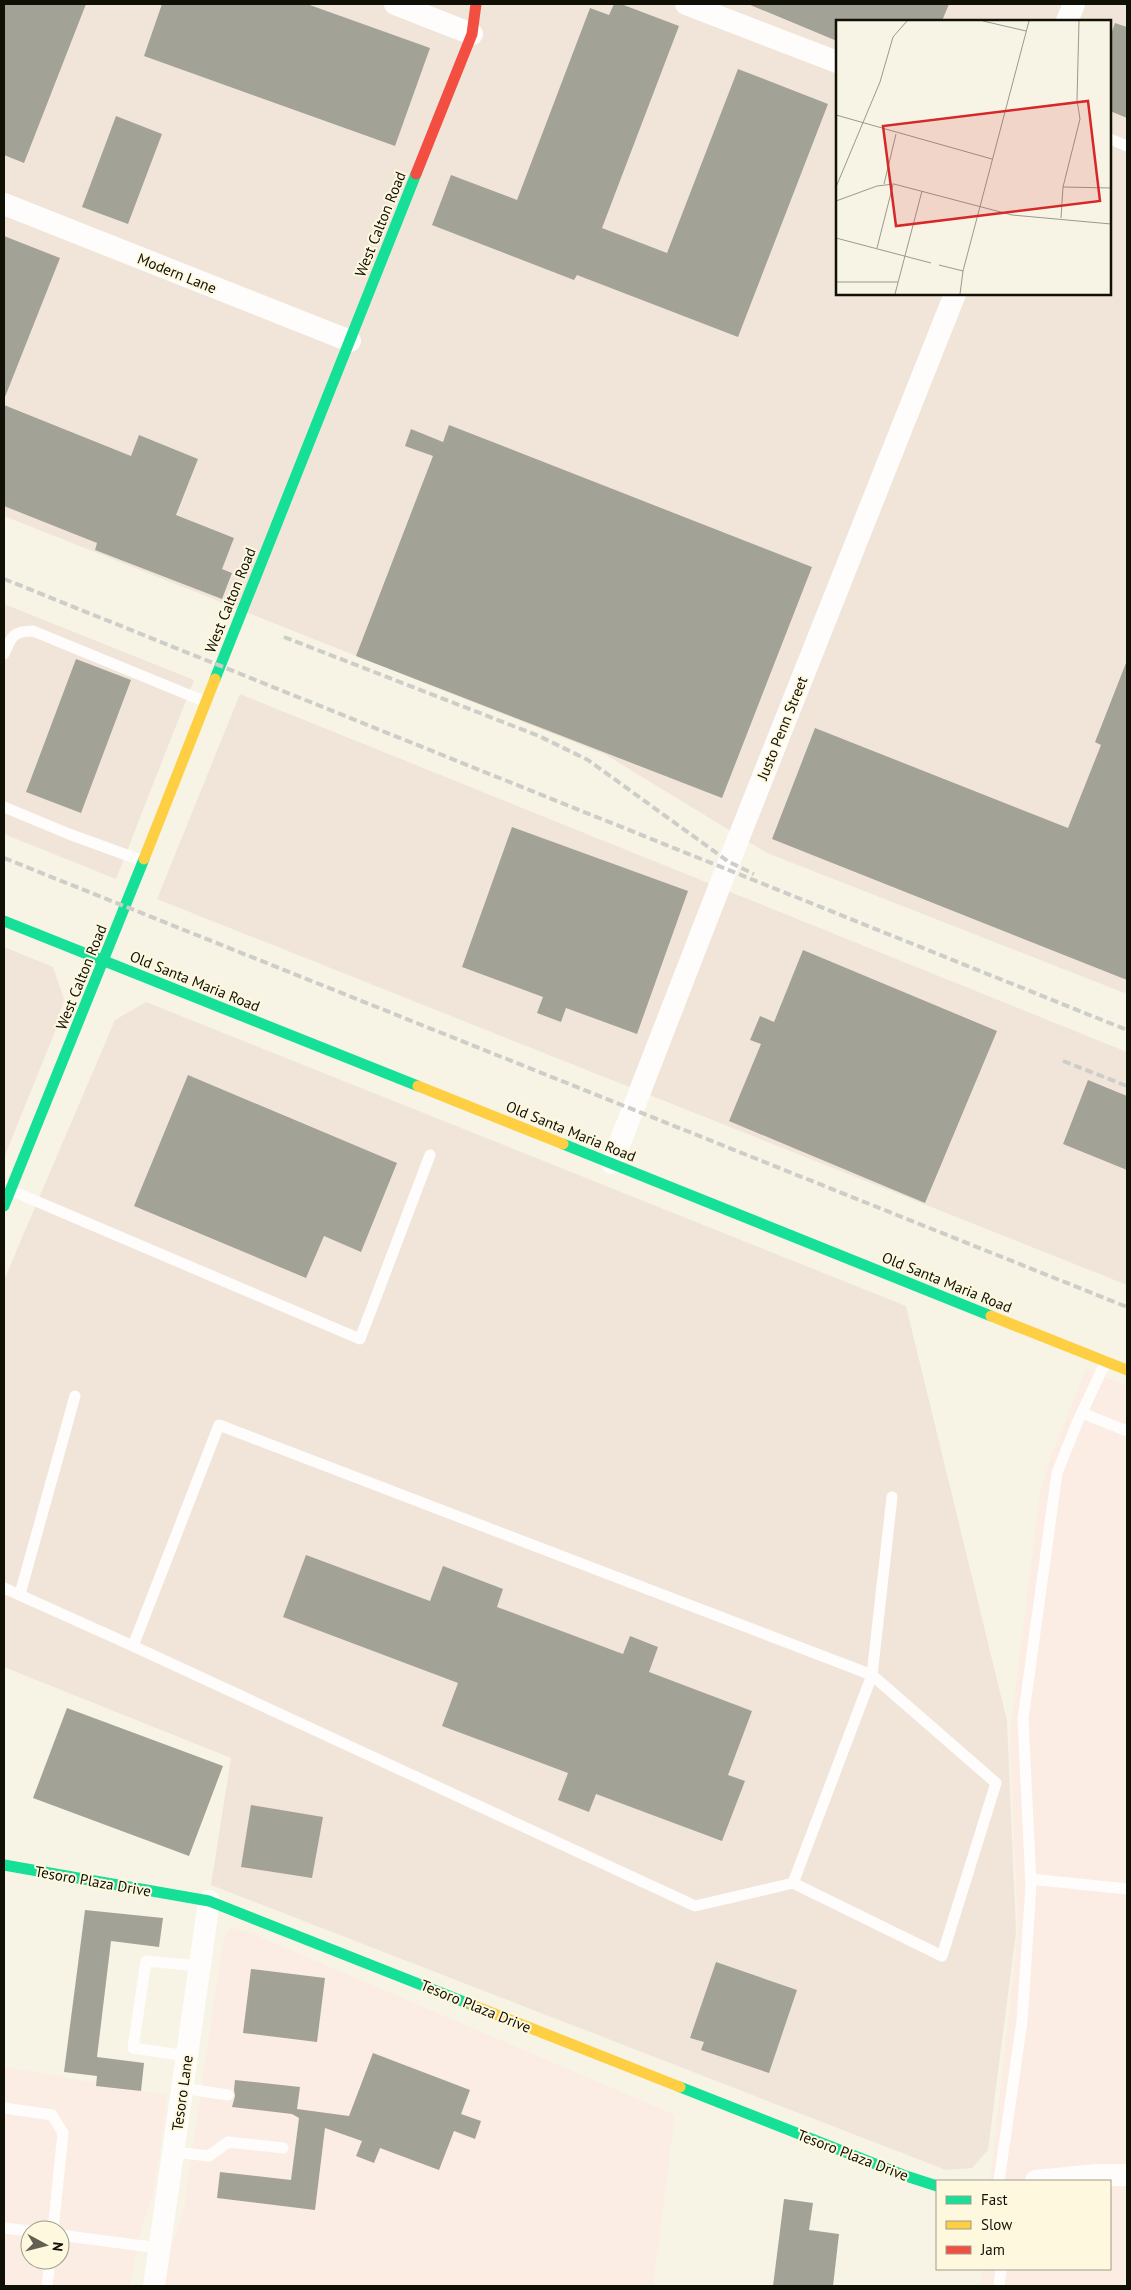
<svg xmlns="http://www.w3.org/2000/svg" width="1131" height="2290" viewBox="0 0 1131 2290" font-family="'PT Sans',sans-serif">
  <rect width="100%" height="100%" fill="#f7f4e5"/>
  <!-- commercial -->
  <path fill="#fbede4" fill-rule="evenodd" d="M1086,1369L1127,1386V2286H980L982,2269H1110V2181H990L1018,1934L1010,1734L1040,1493L1051,1456Z
    M230,1927L251,1933L675,2115L653,2286H161L164,2269L184,2208L223,1941Z
    M4,2067L167,2095L160,2153L152,2197L140,2232L130,2286H4ZM30,2230H60V2260H30Z"/>
  <!-- industrial -->
  <path fill="#f1e5da" fill-rule="evenodd" d="M4,4H1127V994L767,853L606,755L4,516ZM837,21H1110V294H837Z
    M4,604L194,680L116,879L4,834Z
    M240,694L1127,1052V1285L157,899Z
    M4,947L53,967L64,999L56,1029L4,1158Z
    M146,1002L906,1306L1007,1721L1016,1932L988,2150L972,2168L946,2170L211,1885L231,1758L4,1667V1280L115,1020Z"/>
  <!-- building -->
  <path fill="#a3a296" d="M4,4H86L24,163L4,155Z
    M162,4H307L430,48L395,146L144,56Z
    M614,4H621L679,26L602,228L667,253L738,69L828,104L738,337L577,275L574,280L432,225L451,175L517,200L590,8L609,15Z
    M748,4H949L942,21H837V41Z
    M1115,23L1127,27V118L1110,111V37Z
    M116,116L162,134L128,224L82,207Z
    M4,236L60,258L5,397H4Z
    M4,405L131,456L139,435L198,459L176,515L234,538L222,569L232,573L222,599L95,550L97,543L4,506Z
    M449,425L812,567L722,798L356,656L433,456L405,446L411,429L443,442Z
    M76,659L131,680L81,813L26,792Z
    M1126,663L1127,980L772,839L815,728L1068,828L1101,745L1095,742Z
    M512,827L688,891L637,1034L566,1008L561,1022L537,1013L543,997L462,967Z
    M803,950L997,1031L925,1203L729,1121L761,1044L750,1040L760,1016L774,1022Z
    M188,1075L397,1163L361,1252L324,1236L306,1278L134,1206Z
    M1088,1080L1127,1096V1170L1063,1144Z
    M306,1555L430,1601L443,1566L503,1589L497,1607L623,1654L630,1636L658,1647L649,1672L752,1711L728,1775L745,1781L722,1841L596,1794L589,1812L558,1800L568,1773L442,1726L458,1683L283,1617Z
    M67,1708L223,1766L189,1856L33,1798Z
    M251,1805L323,1817L312,1878L241,1867Z
    M85,1910L163,1918L159,1947L111,1941L97,2057L144,2063L141,2091L96,2086L97,2076L64,2072Z
    M716,1962L797,1990L769,2073L701,2050L704,2042L690,2038Z
    M251,1969L325,1978L317,2042L243,2033Z
    M373,2053L470,2090L461,2114L481,2121L475,2139L454,2131L439,2170L380,2148L374,2163L356,2156L362,2141L325,2128L315,2210L217,2198L220,2172L291,2180L299,2118L292,2114L232,2107L235,2096L234,2090L235,2080L300,2087L297,2109L349,2116Z
    M784,2199L813,2203L809,2230L839,2234L833,2286H773Z"/>
  <g fill="none" stroke-linecap="round" stroke-linejoin="round">
    <!-- lane -->
    <path stroke="#fefdfb" stroke-width="11" d="M1110,139L1127,146
      M4,654C11,637 13,631 33,631L206,702
      M4,807L69,834L143,861
      M10,1190L360,1339L430,1155
      M1082,1413L1127,1431
      M4,1588L133,1646L695,1906L793,1883L872,1675L219,1425L133,1646
      M20,1594L75,1396
      M1030,1879L1127,1889
      M793,1883L942,1956L996,1783L872,1675L892,1497
      M187,2056L133,2048L146,1961L199,1966
      M182,2088L228,2095
      M4,2108L52,2115L63,2133L53,2230
      M174,2152L209,2156L228,2142L283,2148
      M999,2181L1022,2021L1031,1885L1023,1719L1057,1473L1077,1423L1106,1361
      M4,2228L30,2231
      M60,2235L159,2248
      M47,2286L50,2260
      M999,2286L1001,2269"/>
    <!-- street -->
    <path stroke="#fefdfb" stroke-width="22" d="M395,4L472,34
      M686,4L837,62
      M1067,21L1074,4
      M4,204L350,341
      M612,1163L729,862L955,294
      M1036,2181L1097,2175H1127
      M154,2286L209,1901"/>
    <!-- fast -->
    <path stroke="#16e098" stroke-width="11" d="M215,679L416,174
      M4,921L418,1086
      M563,1144L991,1316
      M4,1206L144,859
      M4,1865L209,1901L472,2005
      M680,2087L906,2176L937,2186"/>
    <!-- slow -->
    <path stroke="#ffcf43" stroke-width="11" d="M144,859L215,679
      M418,1086L563,1144
      M991,1316L1127,1370
      M472,2005L680,2087"/>
    <!-- jam -->
    <path stroke="#f24e42" stroke-width="11" d="M416,174L472,34L476,4"/>
    <!-- rail -->
    <path stroke="#cdcdc9" stroke-width="4" stroke-dasharray="8 4" stroke-linecap="butt" d="M4,579L1127,1030
      M284,637L539,736L588,760L729,862L754,874
      M4,858L1127,1307
      M1063,1061L1127,1086"/>
  </g>
  <g text-anchor="middle" dominant-baseline="central" stroke-width="4" stroke-linejoin="round" paint-order="stroke">
    <!-- street labels -->
    <g font-size="15" fill="#111007" stroke="#fef9de">
      <text transform="translate(380 224) rotate(-68)">West Calton Road</text>
      <text transform="translate(177 273) rotate(22)">Modern Lane</text>
      <text transform="translate(230 600) rotate(-68)">West Calton Road</text>
      <text transform="translate(782 728) rotate(-68)">Justo Penn Street</text>
      <text transform="translate(81 977) rotate(-68)">West Calton Road</text>
      <text transform="translate(195 981) rotate(22)">Old Santa Maria Road</text>
      <text transform="translate(571 1131) rotate(22)">Old Santa Maria Road</text>
      <text transform="translate(947 1282) rotate(22)">Old Santa Maria Road</text>
      <text transform="translate(93 1881) rotate(10)">Tesoro Plaza Drive</text>
      <text transform="translate(476 2006) rotate(22)">Tesoro Plaza Drive</text>
      <text transform="translate(182 2093) rotate(-82)">Tesoro Lane</text>
      <text transform="translate(853 2155) rotate(21)">Tesoro Plaza Drive</text>
    </g>
  </g>
  <!-- overview -->
  <g transform="translate(836 20)">
    <rect width="275" height="275" fill="#f7f4e5"/>
    <path fill="none" stroke="#9b998c" stroke-width="1" d="M147,1L190,11M0,95L156,139M48,164L60,114M0,167L44,62L57,17L71,1M227,167L275,168M0,181L41,166L58,164L176,195L275,204M225,198L227,167L244,99L241,80L243,1M0,218L95,243M41,228L57,165M103,245L127,251M0,262H62M59,274L86,171M124,274L127,251L193,1"/>
    <path fill="#d62828" fill-opacity="0.15" stroke="#d62828" stroke-width="2.5" d="M252,81L264,181L60,206L47,106Z"/>
    <rect width="275" height="275" fill="none" stroke="#111007" stroke-width="2.5"/>
  </g>
  <!-- border -->
  <rect width="1131" height="2290" fill="none" stroke="#111007" stroke-width="10"/>
  <!-- legend -->
  <rect x="936" y="2180" width="175" height="90" fill="#fef9de" stroke="#9f9c88"/>
  <rect x="946" y="2196" width="25" height="8" fill="#16e098" stroke="#9f9c88"/>
  <text x="981" y="2205" font-size="15" fill="#111007">Fast</text>
  <rect x="946" y="2221" width="25" height="8" fill="#ffcf43" stroke="#9f9c88"/>
  <text x="981" y="2230" font-size="15" fill="#111007">Slow</text>
  <rect x="946" y="2246" width="25" height="8" fill="#f24e42" stroke="#9f9c88"/>
  <text x="981" y="2255" font-size="15" fill="#111007">Jam</text>
  <!-- north arrow -->
  <g transform="translate(45 2245) rotate(97)"><circle r="24" fill="#fef9de" stroke="#9f9c88"/>
  <path d="M0-4L9 19L0 12L-9 19Z" fill="#626055"/>
  <text y="-8" font-size="14" font-weight="bold" text-anchor="middle" fill="#111007">N</text>
  </g>
</svg>
